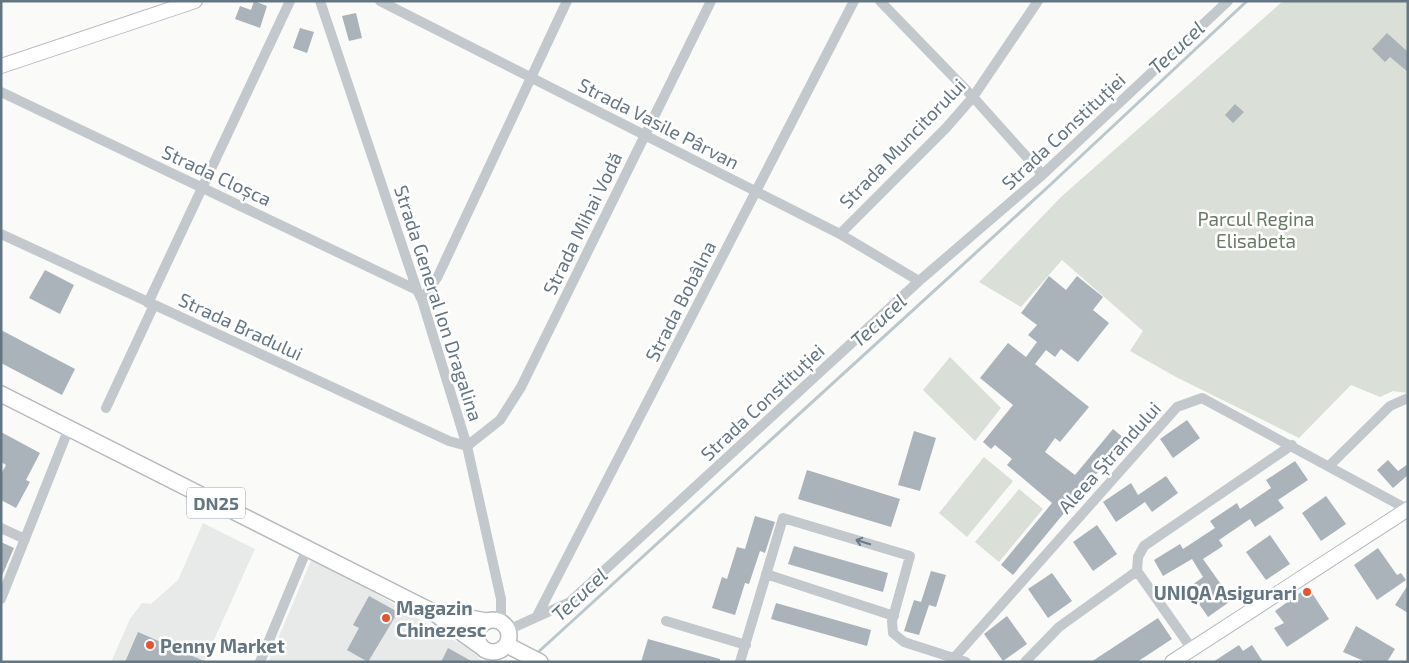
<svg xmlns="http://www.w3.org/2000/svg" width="1409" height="663" viewBox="0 0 1409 663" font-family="'Exo 2',sans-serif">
  <rect width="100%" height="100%" fill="#fafaf8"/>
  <!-- built -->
  <path fill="#e8e9e9" d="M203,523L255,549L204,662H111L130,619L142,603L151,604L178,580Z
    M313,556L471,650L483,662H268Z"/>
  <!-- green -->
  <path fill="#dadfd7" d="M1283,1H1408V393L1393,391L1380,397L1351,385L1299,438L1176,377L1130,351L1143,331L1062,260L1021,307L979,282L1061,197Z
    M950,357L1001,408L975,441L923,390Z
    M984,457L1013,481L967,537L939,513Z
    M1019,489L1043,509L999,562L975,542Z"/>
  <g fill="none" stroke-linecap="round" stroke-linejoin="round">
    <!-- stream -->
    <path stroke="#bbc7cb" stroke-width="3" d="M535,655L1049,186L1247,1"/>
  </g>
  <!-- building -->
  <path fill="#aab3b9" d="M254,1L267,6L260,28L235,19L240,6L251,10Z
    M356,13L362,38L349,41L342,16Z
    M300,28L314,32L307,53L293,48Z
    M1387,33L1408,52V72L1390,57L1385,62L1372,49Z
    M1235,104L1244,112L1233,123L1225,115Z
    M45,270L74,285L60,314L29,298Z
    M1049,276L1066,290L1077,276L1103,297L1093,310L1109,323L1078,362L1061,349L1055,357L1046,350L1035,364L1089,407L1060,442L1055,438L1045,452L1075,475L1113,429L1125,439L1013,575L1001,565L1052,503L1007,465L1012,459L995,445L991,449L983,442L1013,405L980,378L1008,343L1026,357L1037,342L1028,335L1037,325L1021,313Z
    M1,330L75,369L62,395L1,363Z
    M1187,420L1200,438L1173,458L1160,439Z
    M914,431L936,438L920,491L898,485Z
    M1,432L40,453L26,480L30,482L16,508L1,500V474L6,465L1,462Z
    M1388,460L1398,471L1408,464V475L1393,488L1377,470Z
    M1295,461L1308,480L1278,500L1284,508L1255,527L1250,519L1219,540L1223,546L1203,559L1232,600L1208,617L1188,588L1203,577L1192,559L1163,576L1154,560L1180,544L1183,549L1215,528L1210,521L1237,503L1240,509L1271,488L1266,480Z
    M807,470L900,499L891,527L798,499Z
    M1166,476L1178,493L1152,512L1145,502L1116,522L1103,502L1131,483L1138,495Z
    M1326,496L1346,524L1321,541L1302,513Z
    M755,516L775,522L765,553L760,551L749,584L745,583L735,615L712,608L722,577L727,579L737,547L745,549Z
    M1097,525L1117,554L1093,571L1073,542Z
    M1270,535L1290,564L1266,580L1246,552Z
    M1,542L14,548L1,578Z
    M794,546L888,573L883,592L788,564Z
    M1378,548L1397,575L1401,573L1406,580L1377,600L1354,565Z
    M931,571L946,575L936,607L929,605L919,635L904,631L914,600L921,602Z
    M1052,573L1072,601L1048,618L1028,589Z
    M1408,585V613L1395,605Z
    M1308,587L1329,619L1287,647L1274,628L1284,623L1275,611Z
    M369,596L398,612L368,662L347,650L359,628L353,625Z
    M776,603L871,630L867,646L771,619Z
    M1007,616L1027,644L1003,661L984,634Z
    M1158,618L1172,639L1137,662H1091Z
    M1356,626L1395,649L1387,662H1366L1343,652Z
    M138,632L206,662H125Z
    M648,639L720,659V662H641Z
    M1239,645L1243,651L1252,645L1263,662H1213Z
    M448,648L473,662H441Z"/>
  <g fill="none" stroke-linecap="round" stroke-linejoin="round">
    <defs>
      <path id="secondary" d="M1,66L195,1
        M1172,662L1408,509"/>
      <path id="primary" d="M1,394L431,611L480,646
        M434,612L487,621
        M477 636a16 16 0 1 1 32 0a16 16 0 1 1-32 0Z
        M507,645L540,662"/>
    </defs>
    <!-- secondary casing -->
    <use href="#secondary" stroke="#b3babf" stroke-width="16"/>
    <!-- primary casing -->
    <use href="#primary" stroke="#b5babe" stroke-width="18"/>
    <!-- street -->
    <path stroke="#c3c8cc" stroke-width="10" d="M320,1L417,290L422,300L467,446L501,599V622
      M380,1L840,234L919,281
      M880,1L973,97L1042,174
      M1,92L417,290
      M1,234L449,441L467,446L500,420L521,387L711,1
      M840,234L946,128L973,97L1038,1
      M422,300L438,276L567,1
      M148,303L290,1
      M106,408L154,305
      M1329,466L1390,406L1408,398
      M1,528L25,539
      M1137,571L1138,557L1144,546L1292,445
      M1137,571L1192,649
      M766,574L894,616
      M1,599L69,428
      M537,616L854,1
      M666,621L746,645
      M508,630L570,602L919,281L1040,177L1228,1
      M954,658L1177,407L1202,398L1407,509
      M260,662L307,549
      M740,662L783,518L910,556L892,621L893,633L904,642L966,662
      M1025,662L1059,627L1137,571"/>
    <!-- secondary -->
    <use href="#secondary" stroke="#fff" stroke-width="14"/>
    <!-- primary -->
    <use href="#primary" stroke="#fff" stroke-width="15"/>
  </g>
  <!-- one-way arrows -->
  <defs><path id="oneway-shaft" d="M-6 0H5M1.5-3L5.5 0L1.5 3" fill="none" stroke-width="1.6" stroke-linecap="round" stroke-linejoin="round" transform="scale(1.25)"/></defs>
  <use stroke="#6a7a87" href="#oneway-shaft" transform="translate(863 542) rotate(-163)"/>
  <!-- markers -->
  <g fill="#e4572e" stroke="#fff" stroke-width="2">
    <circle cx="1307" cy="592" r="5"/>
    <circle cx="386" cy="618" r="5"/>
    <circle cx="150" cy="645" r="5"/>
  </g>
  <g text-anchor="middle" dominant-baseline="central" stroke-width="5" stroke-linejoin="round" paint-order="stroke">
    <!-- shield labels -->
    <rect fill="#fff" stroke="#939fa8" stroke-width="1" x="187" y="487.5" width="58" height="31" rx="4"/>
    <g font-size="18" font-weight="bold" fill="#657683">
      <text x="216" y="503">DN25</text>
    </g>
    <!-- street labels -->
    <g font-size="19" fill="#657683" stroke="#fff">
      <text transform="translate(659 123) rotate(27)">Strada Vasile Pârvan</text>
      <text transform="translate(1063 131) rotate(-43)">Strada Constituției</text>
      <text transform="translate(902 143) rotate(-46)">Strada Muncitorului</text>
      <text transform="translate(217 175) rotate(25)">Strada Cloșca</text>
      <text transform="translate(582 223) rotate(-64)">Strada Mihai Vodă</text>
      <text transform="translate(680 301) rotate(-63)">Strada Bobâlna</text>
      <text transform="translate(439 303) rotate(72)">Strada General Ion Dragalina</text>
      <text transform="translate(241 326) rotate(25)">Strada Bradului</text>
      <text transform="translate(762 402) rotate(-43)">Strada Constituției</text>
      <text transform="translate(1109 457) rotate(-48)">Aleea Ștrandului</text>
    </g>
    <!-- park labels -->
    <g font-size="19" fill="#687a64" stroke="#fff">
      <text x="1256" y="218">Parcul Regina<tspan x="1256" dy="22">Elisabeta</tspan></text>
    </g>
    <!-- poi labels -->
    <g font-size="19" font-weight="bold" fill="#657683" stroke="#fff" text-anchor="start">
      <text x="1297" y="592" text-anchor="end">UNIQA Asigurari</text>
      <text x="396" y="607">Magazin<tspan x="396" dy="22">Chinezesc</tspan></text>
      <text x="160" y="645">Penny Market</text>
    </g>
    <!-- water labels -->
    <g font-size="20" font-style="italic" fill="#60757c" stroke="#fff">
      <text transform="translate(1176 47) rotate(-43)">Tecucel</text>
      <text transform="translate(878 320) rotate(-43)">Tecucel</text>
      <text transform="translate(579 594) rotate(-43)">Tecucel</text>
    </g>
  </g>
  <!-- border -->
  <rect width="1409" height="663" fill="none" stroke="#657683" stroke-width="5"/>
</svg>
